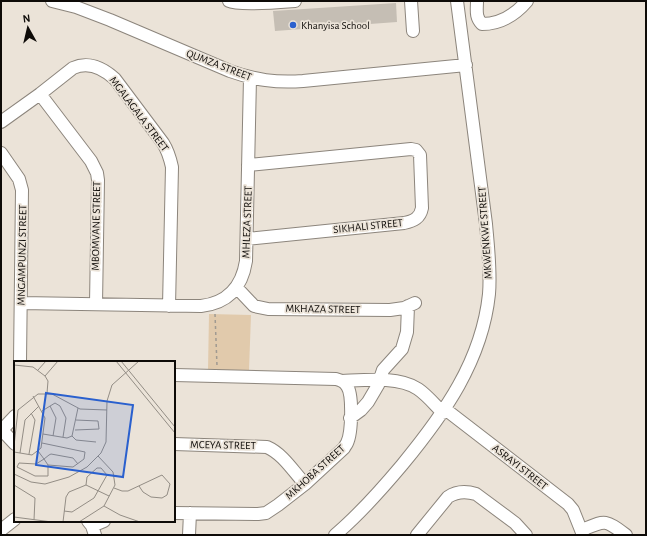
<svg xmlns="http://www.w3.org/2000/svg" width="647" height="536" viewBox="0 0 647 536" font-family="'Alegreya Sans',sans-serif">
  <rect width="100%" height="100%" fill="#ebe3d8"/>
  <!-- green -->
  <path fill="#e1caac" d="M209,314L251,315L249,370H208Z"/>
  <!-- building -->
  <path fill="#c5beb4" d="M396,3L397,22L275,31L273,11Z"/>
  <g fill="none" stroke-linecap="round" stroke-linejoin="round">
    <defs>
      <path id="minor" d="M52,1L76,7L110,20L230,71C255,80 276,83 303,81L466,65
        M229,1C239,6 282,2 295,1
        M411,1L413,31
        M477,1C477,10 475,17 482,24C500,24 515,15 527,1
        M40,94L91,161L97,173L98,180L96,304
        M1,122L40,94L73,68C88,61 103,68 115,79L163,143C168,151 170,158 172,167L169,306
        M1,153L19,179L22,190L20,362
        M247,239L404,223C414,221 420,218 422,208L420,155L416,150L411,149L248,165
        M237,288L254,306L268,309L390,310L404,308L415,303
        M21,303L201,306C228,303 242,287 246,261L250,78
        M174,375L336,379C340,380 345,382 347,386C353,394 352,433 347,443C346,445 345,446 344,448L305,484L278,505L266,513L258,514L174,513
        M342,381C364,380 399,376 418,389C427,395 435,405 443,413
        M445,409L568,504L573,510L583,535
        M350,418L361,410L368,402L378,385L383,370L402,349L407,332L408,306
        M2,430L15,444
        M1,431L15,416
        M174,444L267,447C283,454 293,471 305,484
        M88,521L92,526L95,535
        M92,526L104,521
        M1,530L15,519
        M582,530C606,520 604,519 626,535
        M189,535L190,513
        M335,535C360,514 381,490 402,465C444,414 482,361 489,294C491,271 488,247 486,224L457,1
        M417,535L448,497C457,491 466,491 476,494L515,523L526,535"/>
    </defs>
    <!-- minor casing -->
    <use href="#minor" stroke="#8c857c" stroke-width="14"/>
    <!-- path -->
    <path stroke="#a09a91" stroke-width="1.5" stroke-dasharray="3 3" stroke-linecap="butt" d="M215,314L217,366"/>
    <!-- minor -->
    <use href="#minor" stroke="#fff" stroke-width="12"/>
  </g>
  <!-- markers -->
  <circle fill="#2a60ce" stroke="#ebe3d8" stroke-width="1.5" cx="293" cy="25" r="4"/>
  <g text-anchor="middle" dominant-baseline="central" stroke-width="3.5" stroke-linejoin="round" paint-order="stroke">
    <!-- poi labels -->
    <g font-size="11" fill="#0e0b08" stroke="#ebe3d8" text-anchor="start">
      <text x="301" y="25">Khanyisa School</text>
    </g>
    <!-- street labels -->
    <g font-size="11" fill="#0e0b08" stroke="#ebe3d8">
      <text transform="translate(219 65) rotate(21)">QUMZA STREET</text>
      <text transform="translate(139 114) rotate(53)">MGALAGALA STREET</text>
      <text transform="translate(247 222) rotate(-88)">MHLEZA STREET</text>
      <text transform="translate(96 226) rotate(-89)">MBOMVANE STREET</text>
      <text transform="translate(368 226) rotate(-6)">SIKHALI STREET</text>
      <text transform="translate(485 233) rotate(-94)">MKWENKWE STREET</text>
      <text transform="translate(22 255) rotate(-89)">MNGAMPUNZI STREET</text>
      <text transform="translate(323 309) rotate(1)">MKHAZA STREET</text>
      <text transform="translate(223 445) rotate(1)">MCEYA STREET</text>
      <text transform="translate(520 467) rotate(38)">ASRAYI STREET</text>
      <text transform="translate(315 472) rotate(-42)">MKHOBA STREET</text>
    </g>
  </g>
  <!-- overview -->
  <g transform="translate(14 361)">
    <rect width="161" height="161" fill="#ebe3d8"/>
    <path fill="none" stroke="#938d85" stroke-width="1" d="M102,0L161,72M107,0L161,66M0,4L19,6L31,15L34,20L33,32M24,9L32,0M31,15L44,0M36,45L42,57L39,75M28,50L41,42L46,45L52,57L49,76M61,69L85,68L84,60L62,59M29,73L53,77L58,75L64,47M58,75L62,79L82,81M28,82L71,91L70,98L59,106L34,104M0,85L4,49L24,33H38L66,48L93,49M24,90L30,98L34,104V115H21L3,106L5,102L22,103L30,98L35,94L37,93L59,97L64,103M0,91L18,94L27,87L31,57L19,35M6,92L11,59L25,45M15,93L21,59L17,52M0,113L17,121L31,123L55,116L73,106L87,92L92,81L93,40L98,24L125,0M0,124L21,137L20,159M100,127L108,130H114L148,114L156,123L153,134L148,137L137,136L129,131L125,125M90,145L106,154L126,161M50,150L58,151L80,137L93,114L87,107H83L73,116L72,124M0,156L38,161M49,161L52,136L55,131L72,124L95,135M65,161L90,145L101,124L99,111L84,95"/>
    <path fill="#2a60ce" fill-opacity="0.15" stroke="#2a60ce" stroke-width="2" d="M32,32L119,44L109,116L22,104Z"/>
    <rect width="161" height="161" fill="none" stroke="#0e0b08" stroke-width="2"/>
  </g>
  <!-- border -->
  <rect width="647" height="536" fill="none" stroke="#0e0b08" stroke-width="4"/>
  <!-- north arrow -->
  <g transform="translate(28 28) rotate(352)" stroke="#ebe3d8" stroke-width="3" paint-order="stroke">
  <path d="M0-3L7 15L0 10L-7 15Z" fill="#0e0b08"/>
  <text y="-6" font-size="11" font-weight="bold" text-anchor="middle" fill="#0e0b08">N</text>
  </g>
</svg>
